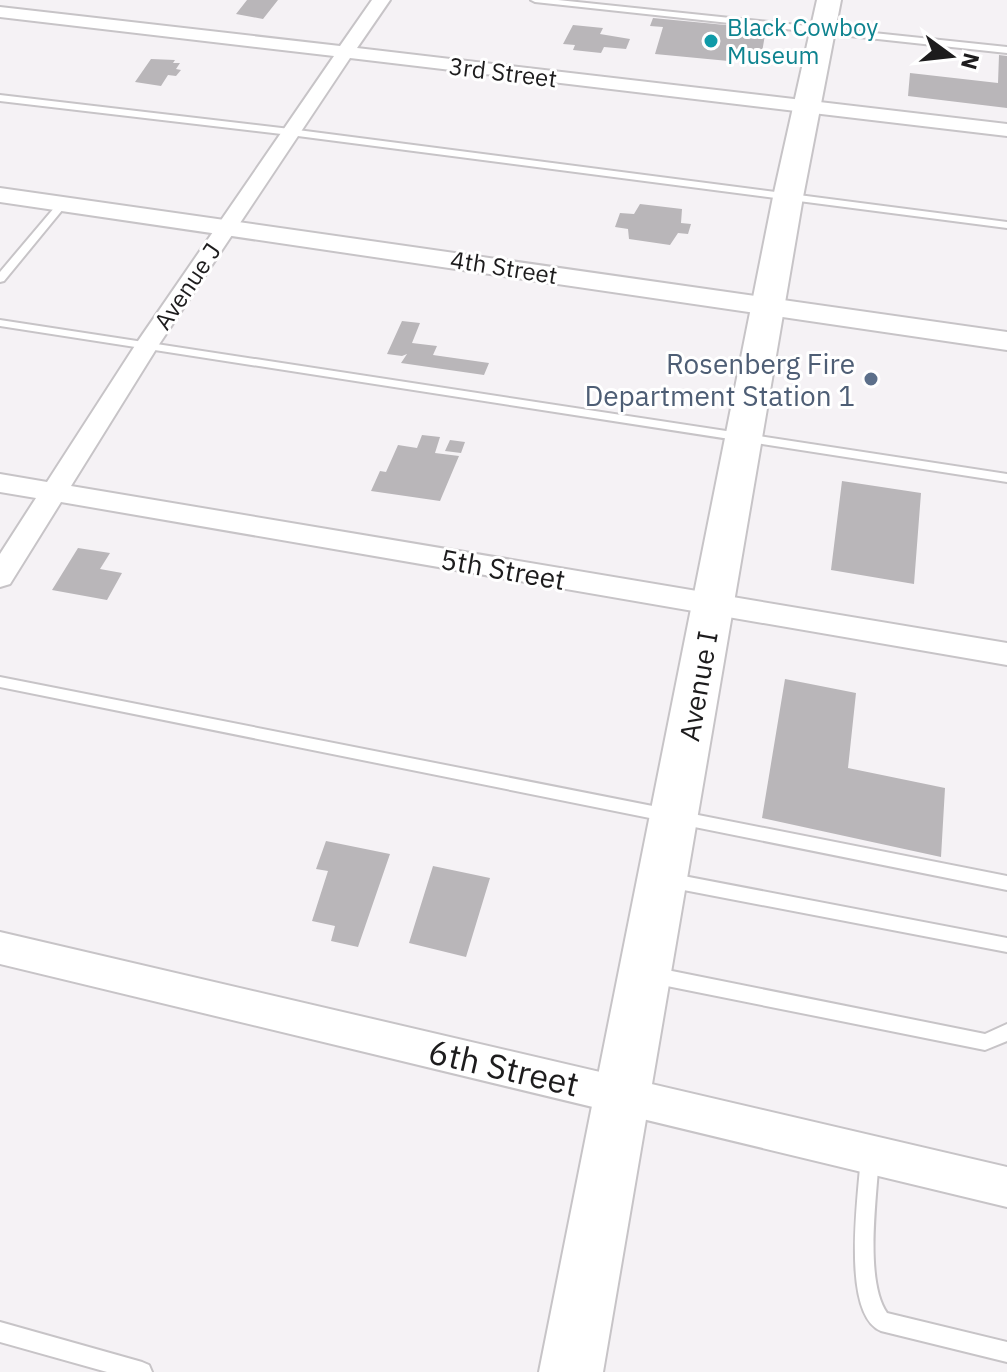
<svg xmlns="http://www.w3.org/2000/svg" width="1007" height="1372" viewBox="0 0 1007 1372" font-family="'IBM Plex Sans',sans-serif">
  <rect width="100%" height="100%" fill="#f5f2f5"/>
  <!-- building -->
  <path fill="#b9b6b9" d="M247,0H278L263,19L236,14Z
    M653,18L766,29L760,64L655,54L663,27L650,26Z
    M573,25L603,28L600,34L630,39L626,49L604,47L601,53L573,50L575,45L563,44Z
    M999,55L1007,56V108L908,96L910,73L998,83Z
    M151,59L175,60L173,63H180L176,69L181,70L176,76L168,75L161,86L135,82Z
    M640,204L682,209L681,223L691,224L688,234L678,233L670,245L629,239L628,229L615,227L620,213L634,214Z
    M402,321L420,323L412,343L437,346L433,355L489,363L484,375L401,363L407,354L402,356L387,354Z
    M422,435L440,437L435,453L459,456L440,501L371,491L380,471L386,472L398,445L417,448Z
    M450,440L465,442L461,453L445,451Z
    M842,481L921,493L914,584L831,570Z
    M78,548L110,553L100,569L122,573L107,600L52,590Z
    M785,679L856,693L848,768L945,788L941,857L762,818Z
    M326,841L390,854L358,947L331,941L335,926L312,921L328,871L316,869Z
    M433,866L490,878L466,957L409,943Z"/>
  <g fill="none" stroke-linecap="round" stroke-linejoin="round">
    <defs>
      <path id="service" d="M531,0H558L1007,47V53L535,2Z
        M0,95L290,129L1007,222V228L290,135L0,101Z
        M60,201L68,203L4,281L0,282V272Z
        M0,320L1007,474V482L0,326Z
        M0,677L1007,876V890L0,687Z
        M668,873L1007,938V952L668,887L662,885L660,880L662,875Z
        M652,967L985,1034L1007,1024V1041L985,1050L652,983L646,980L644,975L646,970Z
        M870,1146L876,1149L879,1155C877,1196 864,1280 887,1313L1007,1342V1362L881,1331C840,1314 859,1192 861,1155L864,1149Z
        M0,1322L142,1362L149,1365L152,1372H107L0,1342Z"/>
      <path id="minor" d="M372,0H390L357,48L1007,124V136L350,58L158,346L71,486L1007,643V665L61,502L10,584L0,587V554L36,498L0,492V474L47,482L138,341L334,56L0,17V7L340,46Z
        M0,932L1007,1167V1207L0,964Z"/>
      <path id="tertiary" d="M0,188L1007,332V350L0,202Z"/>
      <path id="primary" d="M817,0H841L803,197L603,1372H539L773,197Z"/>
    </defs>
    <!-- service casing -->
    <use href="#service" stroke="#c7c4c7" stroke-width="4"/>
    <!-- minor casing -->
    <use href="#minor" stroke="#c7c4c7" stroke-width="4"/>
    <!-- tertiary casing -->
    <use href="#tertiary" stroke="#c7c4c7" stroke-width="4"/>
    <!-- primary casing -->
    <use href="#primary" stroke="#c7c4c7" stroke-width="4"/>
    <!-- service -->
    <use href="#service" fill="#fff" fill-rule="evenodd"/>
    <!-- minor -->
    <use href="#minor" fill="#fff" fill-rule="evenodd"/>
    <!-- tertiary -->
    <use href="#tertiary" fill="#fff" fill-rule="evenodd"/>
    <!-- primary -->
    <use href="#primary" fill="#fff" fill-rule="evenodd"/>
  </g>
  <!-- markers -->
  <circle fill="#0f9aa8" stroke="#fff" stroke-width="3" cx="711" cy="41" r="8"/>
  <circle fill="#5c6f8a" stroke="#fff" stroke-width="3" cx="871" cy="379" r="8"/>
  <g text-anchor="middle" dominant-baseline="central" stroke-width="6" stroke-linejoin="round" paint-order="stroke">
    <!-- far-culture labels -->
    <g font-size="24" fill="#0d838f" stroke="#fff" text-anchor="start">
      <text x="727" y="27">Black Cowboy<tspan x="727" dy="28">Museum</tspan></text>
    </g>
    <!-- far-street labels -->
    <g font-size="24" fill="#1d1c1d" stroke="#fff">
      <text transform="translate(503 72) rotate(7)">3rd Street</text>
      <text transform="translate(504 267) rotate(9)">4th Street</text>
      <text transform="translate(187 286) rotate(-56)">Avenue J</text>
    </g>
    <!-- service labels -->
    <g font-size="28" fill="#4e5e75" stroke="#fff" text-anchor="end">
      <text x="855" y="363">Rosenberg Fire<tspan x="855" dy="32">Department Station 1</tspan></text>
    </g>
    <!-- street labels -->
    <g font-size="28" fill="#1d1c1d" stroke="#fff">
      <text transform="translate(503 569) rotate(10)">5th Street</text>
      <text transform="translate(698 686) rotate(-80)">Avenue I</text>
    </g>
    <!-- near-street labels -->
    <g font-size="34" fill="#1d1c1d" stroke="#fff">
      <text transform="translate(504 1067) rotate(13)">6th Street</text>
    </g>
  </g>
  <!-- north arrow -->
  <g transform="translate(951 56) rotate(105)" stroke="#ffffff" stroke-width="6" paint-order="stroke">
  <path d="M0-6L14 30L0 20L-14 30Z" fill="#1d1c1d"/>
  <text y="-12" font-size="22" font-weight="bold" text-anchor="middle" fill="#1d1c1d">N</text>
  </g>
</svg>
